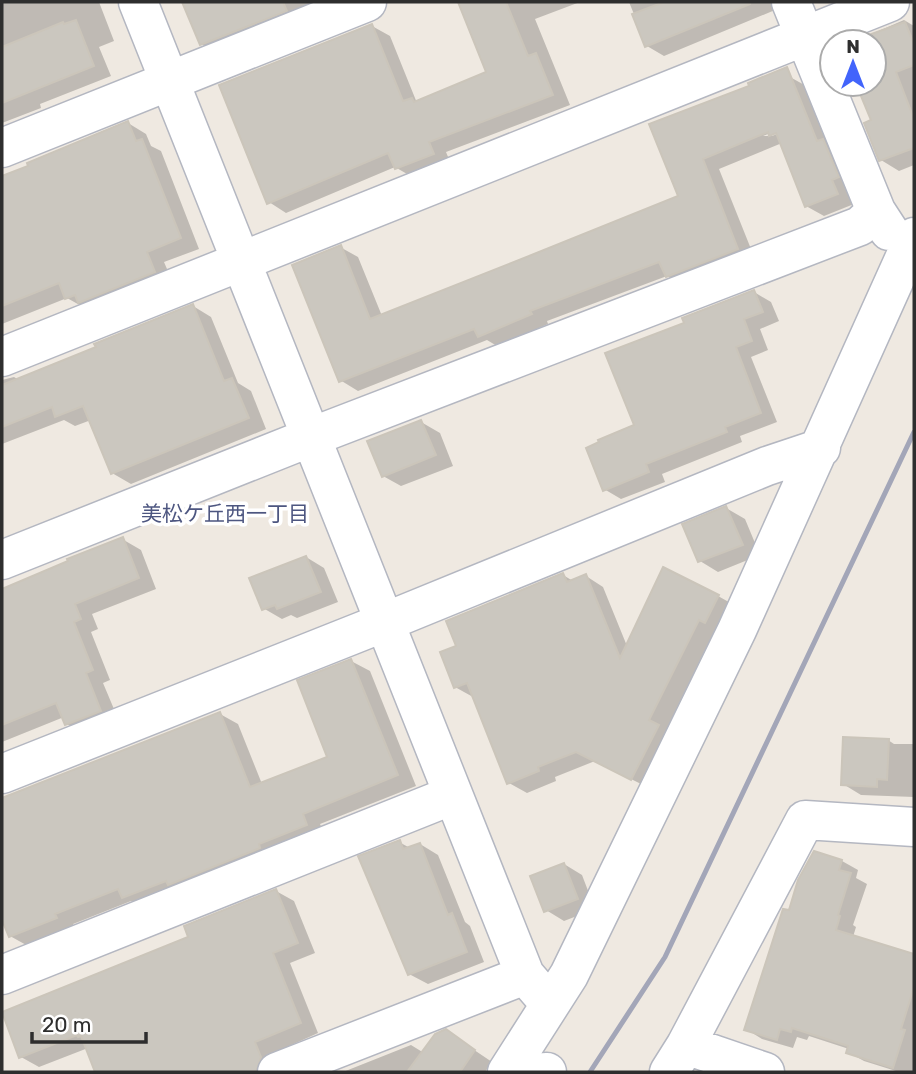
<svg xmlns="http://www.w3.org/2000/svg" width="916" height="1074" viewBox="0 0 916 1074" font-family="Rubik,'Noto Sans JP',sans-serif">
  <rect width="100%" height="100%" fill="#efe9e1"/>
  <!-- shadow -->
  <path fill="#0003" fill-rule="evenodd" d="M2,2H99L114,41L99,47L111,76L40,104L41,108L2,123Z
    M185,2H351L219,54L201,44Z
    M460,2H580L535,19L570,105L446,152L451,164L414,178L395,167L286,213L269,202L372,26L390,36L417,103L488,73Z
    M629,2H772L775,10L664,56L647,46Z
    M904,20L914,26V165L899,171L881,160L873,121L858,84H874V42H853Z
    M790,77L808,87L854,204L824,216L806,206L782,143L719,169L755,259L685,286L667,276L547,321L548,324L497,346L487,340L358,391L340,380V247L358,257L382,316L680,197L651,125ZM783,128L784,131L772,136H763Z
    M128,123L146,134L151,146L161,151L199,249L164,262L173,283L85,308L67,298L2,324V178Z
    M754,292L771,302L779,321L760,329L768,350L751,357L777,422L740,436L742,442L662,474L665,482L621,499L604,489L687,324Z
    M193,306L211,317L238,383L251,391L266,429L131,484L112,473L91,420L75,426L64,420L2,444V380L14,377L19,380Z
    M421,422L440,433L453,466L401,486L383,476Z
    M726,508L745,519L760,555L718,572L700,561Z
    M122,539L141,550L156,589L92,614L98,629L91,632L110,680L103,683L119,721L85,735L67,724L64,717L2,742V591Z
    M306,557L324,568L338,602L297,618L291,615L282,619L263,608Z
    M563,575L573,581L586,576L603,587L627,646L718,596L736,606L717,628L666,731L675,737L649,788L595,761L555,777L556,781L527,793L509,783L473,697L455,687L458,647Z
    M351,661L370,671L416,786L320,824L325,835L142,907L131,901L73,924L74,928L28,946L10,936L2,915V800L220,714L238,724L262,784L330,758Z
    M888,740L894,744H914V797L861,795L843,784Z
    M399,842L410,848L420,844L438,855L465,922L470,926L484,962L428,984L409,974Z
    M814,853L842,861L858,870L856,878L867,884L853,925L856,927L853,937L914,955V1072H899L864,1061L848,1052L849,1049L809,1036L807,1040L797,1037L793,1048L762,1039L746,1029Z
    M564,864L582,875L595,909L564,921L546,910Z
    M276,891L294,901L315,953L290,963L318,1033L265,1057L272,1072H97L88,1048L39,1067L21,1057L190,938Z
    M446,1031L492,1062L485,1072H343L411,1045L424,1053Z"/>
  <!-- building -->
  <path fill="#cbc7bf" stroke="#cbc5ba" stroke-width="2" d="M182,2H283L287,11L200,45Z
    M458,2H506L528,56L536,53L553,95L429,142L434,154L395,169L388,153L267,204L219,85L372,24L403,101L412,98L414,102L486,72Z
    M664,2H750V4L645,47L632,14Z
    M76,20L94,66L2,103V47L63,22L64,24Z
    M905,22L914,44V65L896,72L914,119V148L879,161L864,123L871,120L856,84H874V42H849Z
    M787,67L817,141L823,139L839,177L832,180L838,194L805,207L776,133L769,136L768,132L703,159L738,249L666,277L659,262L530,311L532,314L478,337L474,329L339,382L292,265L341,245L370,319L534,254L678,196L649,124L749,86L748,83Z
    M128,121L136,141L142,139L181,238L147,252L155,272L78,303L75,295L65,299L59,283L2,306V176L28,166L27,163Z
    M754,290L763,312L744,319L752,341L736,347L761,413L725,427L727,432L646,464L649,472L603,491L586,448L599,442L598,440L634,425L605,353L684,323L682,318Z
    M193,304L224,381L232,378L249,418L111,474L83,406L55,417L52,407L2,427V385L96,347L94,344Z
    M421,420L436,455L382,477L367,441Z
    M726,506L743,545L698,562L682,524Z
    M123,537L139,578L75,604L81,619L74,622L93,670L86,673L101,711L65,725L56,703L2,725V589L68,561L67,559Z
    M306,556L321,592L277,609L275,605L262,610L249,578Z
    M663,567L719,595L705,623L699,620L649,720L659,725L631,780L576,752L538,767L539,771L507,784L467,683L454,688L440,652L456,646L446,621L563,573L567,582L586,574L620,658Z
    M351,659L398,775L303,814L307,825L259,844L260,848L168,885L166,881L122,898L118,889L55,914L57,918L9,937L2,920V798L220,712L250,787L327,757L297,680Z
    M843,737L889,739L887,780L877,779V787L841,785Z
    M400,840L403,849L420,843L448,915L452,913L467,952L408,975L358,856Z
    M814,851L842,860L839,870L851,873L838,915L840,916L836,930L914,954V987L901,1029L905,1030L893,1068L846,1053L848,1046L792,1028L791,1032L780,1029L777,1040L744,1030L783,909L789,910L798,880Z
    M564,863L578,899L544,912L530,876Z
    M276,889L298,943L273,953L301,1023L255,1042L261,1057L256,1072H95L81,1036L78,1037L77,1035L19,1058L2,1012L188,937L184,926Z
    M446,1029L475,1050L460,1072H407L435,1034Z"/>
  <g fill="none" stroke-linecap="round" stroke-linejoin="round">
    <defs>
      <path id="minor" d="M138,2L525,975L550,1004
        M791,2L876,211L889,231
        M2,148L367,2
        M2,357L890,2
        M2,560L311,437L860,226L876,211
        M2,774L385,622L767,466L821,448
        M2,975L453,795
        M686,1045L765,1072
        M277,1072L525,975
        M507,1072L569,975L737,630L914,237
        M546,1072H547
        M669,1072L686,1045L805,820L914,827"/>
    </defs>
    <!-- minor casing -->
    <use href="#minor" stroke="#b4b7c1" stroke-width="41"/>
    <!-- minor -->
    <use href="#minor" stroke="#fff" stroke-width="38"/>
    <!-- rail -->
    <path stroke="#a3a6b8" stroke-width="5" d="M590,1072L665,957L914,432"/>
  </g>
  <g text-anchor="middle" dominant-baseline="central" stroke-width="7" stroke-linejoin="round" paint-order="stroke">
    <!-- neighbourhood labels -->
    <g font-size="21" fill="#4d5680" stroke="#fff">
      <text x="225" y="513">美松ケ丘西一丁目</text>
    </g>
  </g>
  <!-- border -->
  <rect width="916" height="1074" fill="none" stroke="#2e2e2e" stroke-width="7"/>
  <!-- north arrow -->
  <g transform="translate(853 63)"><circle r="33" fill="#ffffff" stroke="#ababab" stroke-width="2"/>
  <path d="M0-5L12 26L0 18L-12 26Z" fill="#4264fb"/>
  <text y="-10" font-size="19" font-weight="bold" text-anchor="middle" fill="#2e2e2e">N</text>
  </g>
  <!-- scale -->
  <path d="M32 1032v10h114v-10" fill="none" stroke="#2e2e2e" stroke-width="3.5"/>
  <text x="42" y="1032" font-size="21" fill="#2e2e2e" stroke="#ffffff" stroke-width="5" paint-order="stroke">20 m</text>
</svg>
